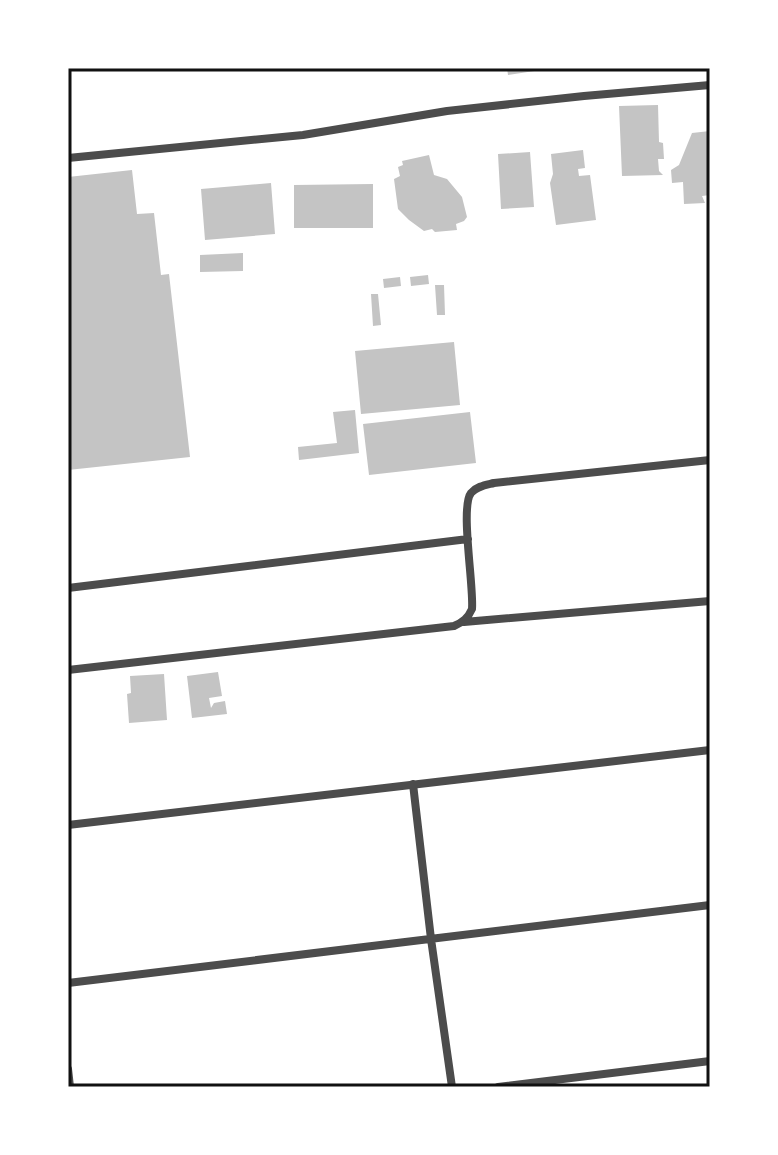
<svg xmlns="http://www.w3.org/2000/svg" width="778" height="1155" viewBox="0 0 778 1155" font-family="Commissioner,sans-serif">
  <rect width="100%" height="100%" fill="#fff"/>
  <!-- building -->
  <path fill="#c4c4c4" d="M507,68H541V70L508,75Z
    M658,105L659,142L663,143L664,159H658L659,171L663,175L622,176L619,106Z
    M710,131V195L702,196L705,203L684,204L683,182L672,183L671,170L679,165L692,133Z
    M583,150L585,168L578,169L579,176L590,175L596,220L556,225L550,183L553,174L551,154Z
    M530,152L534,207L501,209L498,154Z
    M429,155L434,175L447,179L462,197L467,217L464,221L456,224L457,230L435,232L432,229L424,231L409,220L398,209L394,179L400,176L398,167L403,165L402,161Z
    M132,170L137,214L154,213L161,275L169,274L190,457L68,470V177Z
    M271,183L275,234L205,240L201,189Z
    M373,184V228H294V185Z
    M243,253V271L200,272V255Z
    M428,275L429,284L411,286L410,277Z
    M400,277L401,286L384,288L383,279Z
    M435,285H444L445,315H437Z
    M371,294H378L381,325L373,326Z
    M454,342L460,405L361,414L355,351Z
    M355,410L359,453L299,460L298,447L337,443L333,412Z
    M470,412L476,463L369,475L363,424Z
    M218,672L222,696L209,698L211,708L214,703L225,701L227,714L192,718L187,676Z
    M164,674L167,720L129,723L127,694L131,693L130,676Z"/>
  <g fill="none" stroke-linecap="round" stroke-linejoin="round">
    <!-- minor -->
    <path stroke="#4c4c4c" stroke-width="8" d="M68,158L303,135L447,111L584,96L710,85
      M68,588L468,539
      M464,622L710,601
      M68,670L454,626C463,622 468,618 472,609C474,586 460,507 471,493C477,486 486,485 494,483L710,460
      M413,784L431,939L452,1087
      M68,825L710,750
      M68,983L710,905
      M68,1069L70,1087
      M498,1087L710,1061"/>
  </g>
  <!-- border -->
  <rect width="778" height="1155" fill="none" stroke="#ffffff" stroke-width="140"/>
  <rect x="70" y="70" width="638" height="1015" fill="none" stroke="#111" stroke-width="3"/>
</svg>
